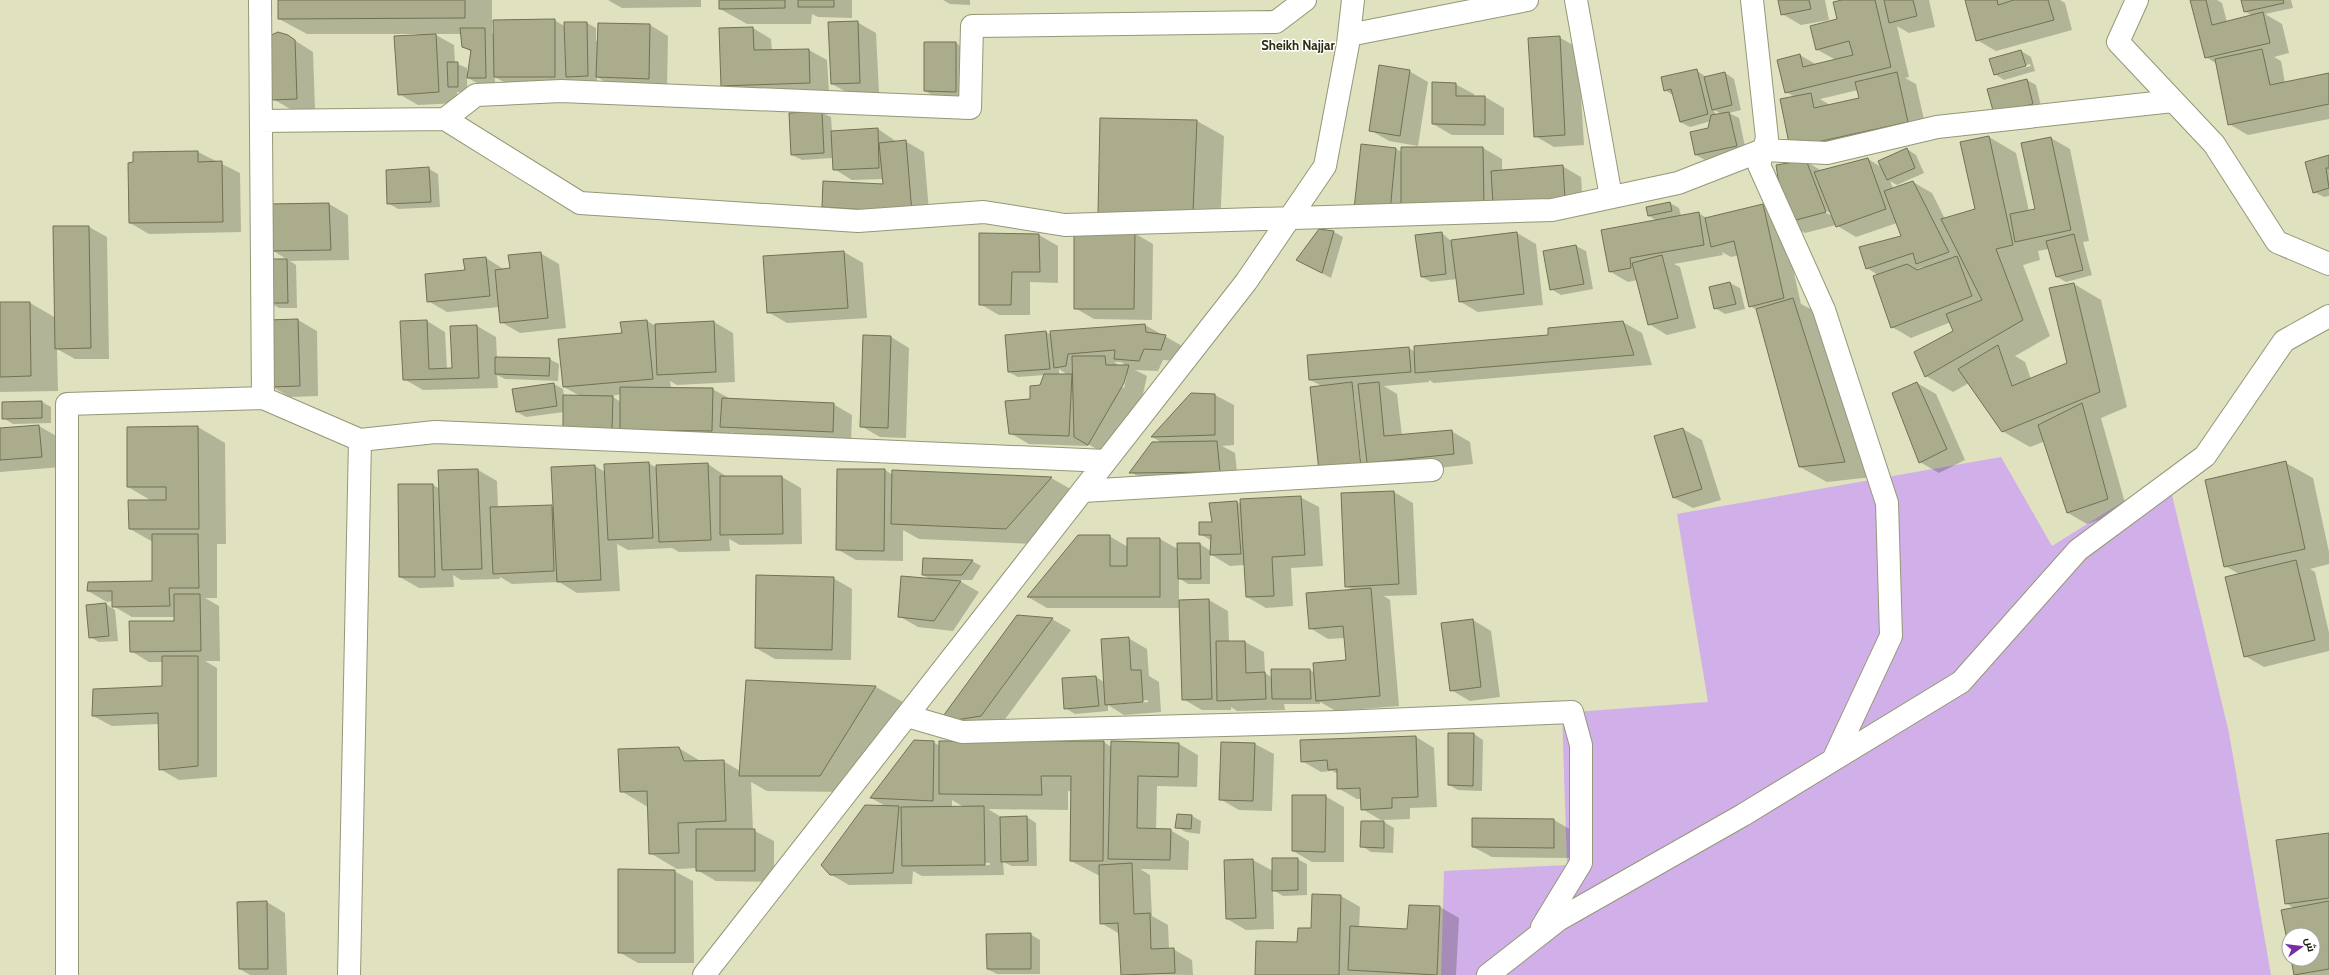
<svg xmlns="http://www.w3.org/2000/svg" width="2329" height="975" viewBox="0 0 2329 975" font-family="Cabin,Cairo,sans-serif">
  <rect width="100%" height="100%" fill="#dfe1bf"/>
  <!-- green -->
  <path fill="#d1b0e9" d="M2001,457L2052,546L2167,474L2229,733L2271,975H1441L1444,871L1567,865L1562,713L1708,702L1677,514Z"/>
  <!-- shadow -->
  <path fill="#0003" fill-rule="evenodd" d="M279,0H492V33L494,35L554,20L566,27L587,23L596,28V41H598L650,25L668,36L667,89L616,88L597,77V81L574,80V87L514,88L495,77V83H477L468,78L472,52L463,47L462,34H434L454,45L455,63L467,68V92H457L458,103L418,105L399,94L420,34H307L279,19Z
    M608,0H701V7L622,8Z
    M720,0H852V18L818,17L812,14L811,24H747L720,9Z
    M943,0H970V5L950,4Z
    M1779,0H1825L1829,20L1801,25L1782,14Z
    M1842,0H1929L1935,27L1909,33L1897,26L1909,77L1905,78L1916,84L1927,133L1810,158L1795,97L1786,92L1800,55L1817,65L1836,60L1816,49L1838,20ZM1858,90L1860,98L1830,105L1820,99Z
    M1966,0H2060L2065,3L2072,30L1996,51L1977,40Z
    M2191,0H2217L2222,3L2227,22L2252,16L2245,11L2242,0H2291L2293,8L2265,14L2282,24L2289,53L2274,57L2281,61L2285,83L2329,74V119L2248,135L2229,124L2217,64L2206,57Z
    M857,22L876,33L879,93L850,94L832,84Z
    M753,28L771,39L772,51L809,50L827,60L829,93L741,96L722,85Z
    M288,36L313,52L315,109L292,110L273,99Z
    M1559,37L1578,48L1584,145L1554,147L1535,136Z
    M925,43H956L965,49V97L934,96L925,91Z
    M2021,51L2031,57L2035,71L2004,80L1995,74ZM2030,64L2031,66L2000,74V72Z
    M1696,70L1706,77L1725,73L1734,79L1741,110L1729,113L1739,118L1746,151L1705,160L1696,155L1711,121L1690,127L1680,122L1674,96L1665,90ZM1714,110L1722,114L1716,116Z
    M1409,71L1428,82L1418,146L1389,141L1370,130Z
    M2027,80L2036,85L2042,110L2004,119Z
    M1455,84L1474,94V97H1485L1504,108V135H1452L1433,124Z
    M821,112L831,117L832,132L878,129L897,142L905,141L924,152L930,223L842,217L823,206L884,185L883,179L852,180L834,169L833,158L802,160L792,155Z
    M1101,119L1197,121L1224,136L1220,227L1126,228Z
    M1989,137L2016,153L2029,211L2036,209L2051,138L2070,149L2089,241L2083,242L2092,275L2066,282L2057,277L2049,249L2038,251L2040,260L2023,265L2050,336L2015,356L2025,362L2031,379L2068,363L2074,284L2101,300L2127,407L2101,418L2127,510L2087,524L2068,513L2045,441L2030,447L2002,431L1969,383L1953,392L1926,376L1955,332L1951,322L1911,338L1892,327L1878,275L1867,268L1902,236L1897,223L1856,237L1836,225L1805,233L1786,222L1805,161L1822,171L1868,159L1883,168L1907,149L1916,155L1924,173L1897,185L1890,181L1893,188L1913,182L1932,193L1945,219L1976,210ZM1822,208L1832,214V216L1821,210ZM1923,267L1926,268L1917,271L1914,270Z
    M1402,148H1483L1502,159V171L1562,166L1581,177L1583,210L1374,219L1396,149L1402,152Z
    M198,152L240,173L241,232L149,234L130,223Z
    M2329,156V196L2324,197L2314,192Z
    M429,169L438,174L440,207L398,209L388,203Z
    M1670,203L1679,208L1681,216L1698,213L1707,218L1763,205L1781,216L1801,304L1820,314L1872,477L1827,482L1800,467L1757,310L1750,306L1739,255L1731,257L1722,252L1723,255L1674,264L1680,267L1696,328L1667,335L1649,324L1637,280L1628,282L1609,271L1657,221L1649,216Z
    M329,204L348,215L349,260L290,261L296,265L297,308H279L270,303V260H288L272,250L270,205Z
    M89,227L107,237L109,359H75L57,349L58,391L0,392V303H30L56,318Z
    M1334,232L1343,237L1331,278L1306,265Z
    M1134,233L1153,244L1152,320L1094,319L1075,308Z
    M1442,233L1451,241L1517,233L1536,244L1543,305L1478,312L1459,301L1457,279L1431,282L1422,277Z
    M1039,235L1058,246V283L1030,282V315H999L980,304Z
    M1576,246L1586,251L1593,289L1561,295L1551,289L1544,252Z
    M844,252L863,263L867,318L787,323L768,312L764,257Z
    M540,253L559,264L566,328L520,333L501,322L499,307L447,312L428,301L486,258L505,270L511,269Z
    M1730,283L1740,288L1745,309L1725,314L1715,308Z
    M298,320L317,331L318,396L290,397L271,386Z
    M427,321L445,332L447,369H453L477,326L496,337L497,358L549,359L559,364L558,381L505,379L497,375L498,388L423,390L404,379Z
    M647,321L654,325L714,322L733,333L735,382L677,385L670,381L671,388L712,389L731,399L833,404L852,415L851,442L740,437L731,432V441H630L564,412L526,417L517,412L554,384L563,389L564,396H580L564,387L623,333ZM621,394V402L613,397H608Z
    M1623,322L1642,333L1652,365L1434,383L1429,380V382L1384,386L1397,394L1402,436L1451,431L1470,442L1473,464L1386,474L1339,481L1322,386L1310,380L1409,348L1415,352L1550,336ZM1352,395H1354L1362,472H1360Z
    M1145,325L1184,347L1180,361L1163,360L1158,371L1135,370L1147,376L1143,394L1107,455L1088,444V446L1029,444L1010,433L1041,386L1045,375L1018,377L1009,372L1006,336L1046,332L1052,335ZM1114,362H1121L1127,366H1120ZM1059,369L1068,375H1059ZM1125,375H1127L1124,388L1122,387Z
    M891,337L909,348L906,438L880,437L861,426Z
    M1917,383L1936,394L1965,460L1939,473L1920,462Z
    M1215,395L1234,405V445L1222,446L1235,453L1238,482L1149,483L1131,472L1163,443L1152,437Z
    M42,402L51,407V423L13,424L3,418Z
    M39,426L58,437L61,467L0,472V429Z
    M198,427L225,443L226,544H217V598H205L219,606L220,661H205L217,668V777L179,780L160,769L159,724L112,726L93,716L162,687L163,662H149L131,651L175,622V617H132L113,606V601L107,602L88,591L153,582V542L130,529L152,501L128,487V428Z
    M1683,429L1702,440L1721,500L1693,508L1674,498Z
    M648,463L657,468L708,464L727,477H782L801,488L802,544L740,545L729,539L730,551L679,552L672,548L628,550L617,544L620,591L577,593L559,582L512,584L500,577V579L461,580L453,575L454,587L419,588L400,577L433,485L440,489L478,470L497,481L498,508L554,507L595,466L605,472Z
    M2286,463L2313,478L2329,552V564L2310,569L2315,572L2329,633V651L2264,667L2245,656L2239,574L2225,566Z
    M885,470L893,475V471L1051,478L1078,493L1033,544L919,539L903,530V561L856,560L837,549Z
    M1394,492L1413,503L1417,595L1384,596L1390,600L1399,706L1336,711L1320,702V704H1284L1285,710L1237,711L1231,707V710H1202L1183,699L1180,608H1047L1028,597L1078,536H1109L1128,547L1160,539L1178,549V544H1200L1211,551L1212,541L1200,534L1237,502L1241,504L1300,497L1319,507L1323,566L1291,568L1293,606L1266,608L1247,597L1245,565L1230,566L1210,554V584H1188L1179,578V601L1209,600L1228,611L1229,642H1245L1264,652L1265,673L1273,678L1310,670L1315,673L1347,661L1345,638L1328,639L1310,628L1353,590L1346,586Z
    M924,559L972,561L981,566L972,580H958L979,592L953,631L918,627L899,616L932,580L923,575Z
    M833,578L852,589L851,660L775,659L756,648Z
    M106,604L115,610L118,641L99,642L90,637Z
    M1018,616L1052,619L1071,630L1000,726L940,723Z
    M1473,620L1491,631L1500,697L1470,701L1451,690Z
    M1128,638L1147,649L1149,676L1159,682L1161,712L1124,715L1108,705V711L1075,714L1065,708L1096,677L1104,682ZM1148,700V702L1122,704V702Z
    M747,681L876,687L903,702L848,792L767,791L751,782L753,830L774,841V882L716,881L697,870V868L677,869L650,853L648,807L621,791L679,748L702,762L723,761L740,771Z
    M1474,734L1483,740L1482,791L1458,790L1449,785Z
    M1416,737L1434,748L1437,807L1410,808V819L1381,820L1362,809V799H1357L1338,788V774L1332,771L1321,772L1302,761Z
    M933,742L940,746L1104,742L1111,747L1179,744L1198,755L1197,787L1157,786L1156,830H1170L1189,841L1188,870L1140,869L1150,875L1152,916L1168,925L1169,949H1173L1192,960L1193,975L1122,974L1120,934L1101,923L1100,876L1071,861V791H1068V810L988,809L1003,818L1027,817L1036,823L1037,866H1012L1003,862L1004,875L922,876L913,871L912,884L849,885L830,874L887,807L871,798ZM952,800L964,807H952ZM990,863V865L921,866V864Z
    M1222,743L1255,744L1274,754L1272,811L1239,810L1220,799Z
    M1325,796L1344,807V862H1312L1293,851Z
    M1178,815L1192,816L1201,821L1200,834L1186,832L1177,827Z
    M1473,819L1554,820L1573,831L1572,858L1492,857L1473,847Z
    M1362,822H1384L1394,828L1393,853L1371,852L1362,846Z
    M2329,834V975H2295L2292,959H2313V935H2289V945L2282,911L2295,909L2286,903Z
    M1297,859L1307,864V895L1283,896L1273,890L1274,929L1246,930L1227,919L1253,860L1273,871Z
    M674,871L693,881L694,963H638L619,952Z
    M1313,895L1341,896L1360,907L1359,928L1408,930L1440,907L1459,918L1456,975H1257L1298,943L1312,929Z
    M267,902L285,913L287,975H250L240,969Z
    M1030,934L1040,940V974H997L987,969Z"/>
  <!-- building -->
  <path fill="#aaac8b" stroke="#717254" d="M278,0H465V18L278,19Z
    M719,0H785V8L719,9Z
    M798,0H834V7H798Z
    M1778,0H1809L1811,9L1781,15Z
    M1842,0H1875L1891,67L1785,93L1777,60L1800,54L1803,67L1853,55L1849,41L1816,50L1810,26L1837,19L1833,2Z
    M1884,0H1913L1917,16L1889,23Z
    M1965,0H1997L1998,5L2014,0H2048L2054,20L1976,41Z
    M2190,0H2206L2212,25L2263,12L2270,43L2205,58Z
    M2241,0H2283L2284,3L2244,12Z
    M555,19V77H494L493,20Z
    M858,21L860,83L831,84L828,22Z
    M564,22H587L588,76L566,77Z
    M598,23L650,24L649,79L596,77Z
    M753,27L754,50L809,49L810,83L721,86L719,28Z
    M460,28H485L486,78H467L471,50L462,47Z
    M278,32L288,35L295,40L297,99L272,100L269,36Z
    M436,34L439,92L398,95L394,36Z
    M1560,36L1565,135L1534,137L1528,38Z
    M924,42H956V92L924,91Z
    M2262,49L2270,85L2329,73V104L2228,125L2215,59Z
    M2021,50L2026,66L1994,75L1989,59Z
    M447,62H458V87H448Z
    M1379,65L1410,70L1400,136L1369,131Z
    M1697,69L1708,114L1680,122L1671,89L1664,91L1661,77Z
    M1725,72L1732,105L1712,110L1704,77Z
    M1897,72L1908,122L1790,148L1780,99L1811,93L1814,108L1859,98L1855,82Z
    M2027,79L2033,104L1994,114L1987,89Z
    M1432,82L1456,83V96H1485V125L1432,124Z
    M822,111L824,153L791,155L789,113Z
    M1729,112L1737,146L1695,155L1690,132L1708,128L1711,115Z
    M1100,118L1197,120L1193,212L1098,213Z
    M878,128L879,168L833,170L831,131Z
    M1989,136L2013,245L1996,249L2023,320L1925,377L1914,352L1953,331L1946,314L1982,300L1941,219L1975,209L1960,142Z
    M2051,137L2071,230L2015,242L2010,214L2035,209L2021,143Z
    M906,140L912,213L822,207L823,181L883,184L879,143Z
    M1361,144L1396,148L1390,212L1354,209Z
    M1401,147H1483L1484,205H1401Z
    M1907,148L1915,168L1887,180L1878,161Z
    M198,151V162L222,161L223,222L129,223L128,163L133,162V152Z
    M2329,155V168H2326L2329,188L2313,193L2305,162Z
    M1868,158L1886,209L1836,227L1814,172Z
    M1806,160L1826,212L1785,223L1776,165Z
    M1563,165L1565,199L1493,204L1491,171Z
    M429,167L431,202L387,204L386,170Z
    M1913,181L1949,252L1916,264L1913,253L1866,269L1859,247L1901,236L1884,191Z
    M1670,202L1672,211L1648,216L1646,207Z
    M329,203L331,250L271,251L269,204Z
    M1763,204L1784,298L1749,307L1734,241L1711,247L1705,218Z
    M1699,212L1704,245L1630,258L1631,268L1609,272L1601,230Z
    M53,226H89L91,348L55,349Z
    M1319,229L1334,231L1322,273L1296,260Z
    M1074,232H1135L1134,309H1074Z
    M1442,232L1446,274L1421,277L1415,235Z
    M1517,232L1524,294L1459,302L1451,240Z
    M979,233L1039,234L1040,272H1012L1011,305H979Z
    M2074,234L2083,270L2056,277L2046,241Z
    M1576,245L1584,284L1550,290L1543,251Z
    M844,251L848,308L767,313L763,256Z
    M541,252L548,318L500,323L495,270L510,268L508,255Z
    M1662,255L1678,318L1648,325L1632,263Z
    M1957,256L1972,296L1891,328L1873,276L1907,264L1917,270Z
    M486,257L490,296L427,302L425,274L465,270L463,259Z
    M269,259H287L288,303H269Z
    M1730,282L1736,304L1714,309L1709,287Z
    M2074,283L2100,392L2002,432L1958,369L1998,345L2012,386L2067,363L2049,288Z
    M1793,298L1845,462L1799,467L1756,309Z
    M0,302H30L31,376L0,377Z
    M298,319L300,386L270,387L268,320Z
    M427,320L429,369L452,368L450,326L477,325L479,378L403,380L400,321Z
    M647,320L653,379L563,387L558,339L622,333L620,322Z
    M714,321L716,372L657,375L655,324Z
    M1623,321L1634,355L1415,373L1414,346L1548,335V328Z
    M1145,324L1146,332L1166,335L1161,350L1144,349L1139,361L1114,359L1115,350L1068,354L1066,366L1054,368L1050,331Z
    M1046,331L1050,369L1008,372L1005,335Z
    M863,335L891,336L888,428L860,427Z
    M1409,347L1411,372L1309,380L1307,355Z
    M1072,356H1105L1106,365H1129L1124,383L1088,445L1074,437Z
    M495,357L550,358L549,376L495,374Z
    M1044,374H1072L1069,436L1009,434L1005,401L1030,399V386L1040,385Z
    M1352,382L1361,467L1319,471L1310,387Z
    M1379,382L1384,436L1452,430L1454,454L1367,463L1358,384Z
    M1917,382L1947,449L1919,463L1892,393Z
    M554,383L557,406L516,412L512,389Z
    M620,387L713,388L712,431L620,430Z
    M1191,393L1215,394V435L1151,437Z
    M563,395L613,396L612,431L563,430Z
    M722,398L834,403L833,432L720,427Z
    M42,401V418L2,419V402Z
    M2082,403L2108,499L2067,513L2038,425Z
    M39,425L42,457L0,460V428Z
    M198,426L199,529H129L128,500H166V487H127V427Z
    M1683,428L1702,489L1673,498L1654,436Z
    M1217,441L1220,472L1129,473L1152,442Z
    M2286,461L2305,549L2224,567L2205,480Z
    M649,462L653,538L608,540L604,464Z
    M708,463L711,540L659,542L656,465Z
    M595,465L601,580L557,582L551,467Z
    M478,469L482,569L442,570L438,470Z
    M837,469H885L884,551L836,550Z
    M892,470L1052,477L1006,529L891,524Z
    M720,476H782L783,534L720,535Z
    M398,484H433L435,577H399Z
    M1394,491L1399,584L1345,587L1341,493Z
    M1301,496L1305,555L1272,557L1274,596L1246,597L1240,499Z
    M1237,501L1241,554L1210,555L1211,535H1199V522H1212L1209,503Z
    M552,505L554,571L493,574L490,507Z
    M152,534H198L199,588H169L170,606L112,607V591H87L88,582L152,581Z
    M1078,535H1110V566H1127V538H1160V597H1027Z
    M1177,543H1200L1201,579H1178Z
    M923,558L973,560L962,575H922Z
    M2296,560L2315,640L2244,657L2225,577Z
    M756,575L834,577L832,650L755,648Z
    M901,576L961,581L934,621L898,617Z
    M1371,588L1380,696L1316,701L1313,663L1346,660L1343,626L1309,629L1306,593Z
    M174,594H200L201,651L130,652L129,621H174Z
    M1209,599L1212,699L1182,700L1179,600Z
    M106,603L109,636L89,638L86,605Z
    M1017,615L1053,618L981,716L938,723Z
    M1473,619L1481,687L1450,691L1441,623Z
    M1129,637L1131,670H1141L1143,702L1105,705L1101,639Z
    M1216,641H1245L1246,673L1265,672L1266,699L1217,701Z
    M162,656H198V766L159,770L158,713L92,716L93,689L162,686Z
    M1271,669H1310L1311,699H1272Z
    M1096,676L1099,706L1064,709L1062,678Z
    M746,680L876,686L820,776H739Z
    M1448,733H1474L1473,786L1448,785Z
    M1416,736L1418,797L1392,798V808L1361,810L1360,788L1337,789V769L1328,770L1327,760L1301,762L1300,740Z
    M914,740L934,741L933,801L870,798Z
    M939,741H1104L1103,861H1070L1071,776H1041L1042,795L939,794Z
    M1111,741L1179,743L1178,777L1138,776L1137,828L1171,829L1170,860L1108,859Z
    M1221,742L1255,743L1253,801L1219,800Z
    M679,747L684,761L724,760L726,821L678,823L679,853L649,854L647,791L620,792L618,749Z
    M1292,795H1326L1325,852L1292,851Z
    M865,805L899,806L893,873L830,875L821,865Z
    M984,806L985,865L902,866L901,807Z
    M1177,814L1192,815L1191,829L1175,828Z
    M1027,816L1028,861L1001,862L1000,817Z
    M1472,818L1554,819V848L1472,847Z
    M1361,821H1384V848L1360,847Z
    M696,829H755V871H696Z
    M2329,833V898L2285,904L2276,840Z
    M1272,858H1298V890L1272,891Z
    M1253,859L1256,918L1226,919L1224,860Z
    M1132,863L1134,914L1150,913L1151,949L1174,948L1175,973L1121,975L1118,923L1100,924L1099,865Z
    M618,869L675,870V953H618Z
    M1312,894L1341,895L1339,975H1255L1256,941L1297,942L1298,928H1311Z
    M267,901L268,969H239L237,902Z
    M2329,901V969L2294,975L2291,959H2313V935H2289V950L2281,910Z
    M1409,905L1440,906L1437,975L1348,970L1350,926L1407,929Z
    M1031,933V969H987L986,934Z"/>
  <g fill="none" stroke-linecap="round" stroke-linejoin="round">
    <defs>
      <path id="minor" d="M1576,0L1611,197
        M1752,0L1767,138L1759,165L1824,310L1887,503L1891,636L1833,760
        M2137,0L2118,42L2214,144L2277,242L2329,264
        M1349,35L1527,0
        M445,119L476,95L561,91L970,108L972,26L1276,22L1305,0
        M261,121L445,119L580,203L858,221L984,212L1065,225L1552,210L1678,183L1763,150L1827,153L1937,127L2173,101
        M263,398L360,440
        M1083,491L1432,470
        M907,716L962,732L1340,722L1572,712L1581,745V863L1542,927
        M67,975V404L263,398L260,0
        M349,975L360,440L435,432L1106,461
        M704,975L1246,282L1325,166L1348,44L1353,0
        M1488,975L1558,920L1743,815L1961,682L2078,550L2205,456L2284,341L2329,316"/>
    </defs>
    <!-- minor casing -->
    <use href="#minor" stroke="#959777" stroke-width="24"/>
    <!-- minor -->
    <use href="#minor" stroke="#fff" stroke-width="22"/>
  </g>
  <g text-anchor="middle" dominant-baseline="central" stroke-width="3" stroke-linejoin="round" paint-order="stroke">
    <!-- quarter labels -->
    <g font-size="13" font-weight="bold" fill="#2d2e11" stroke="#fff">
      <text x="1298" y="45">Sheikh Najjar</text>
    </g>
  </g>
  <!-- north arrow -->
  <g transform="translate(2301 947) rotate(76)"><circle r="19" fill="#ffffff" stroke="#a6a6a1"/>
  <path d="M0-3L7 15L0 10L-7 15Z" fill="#782ea1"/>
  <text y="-6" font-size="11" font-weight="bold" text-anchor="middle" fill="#202114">ش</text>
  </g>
</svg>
